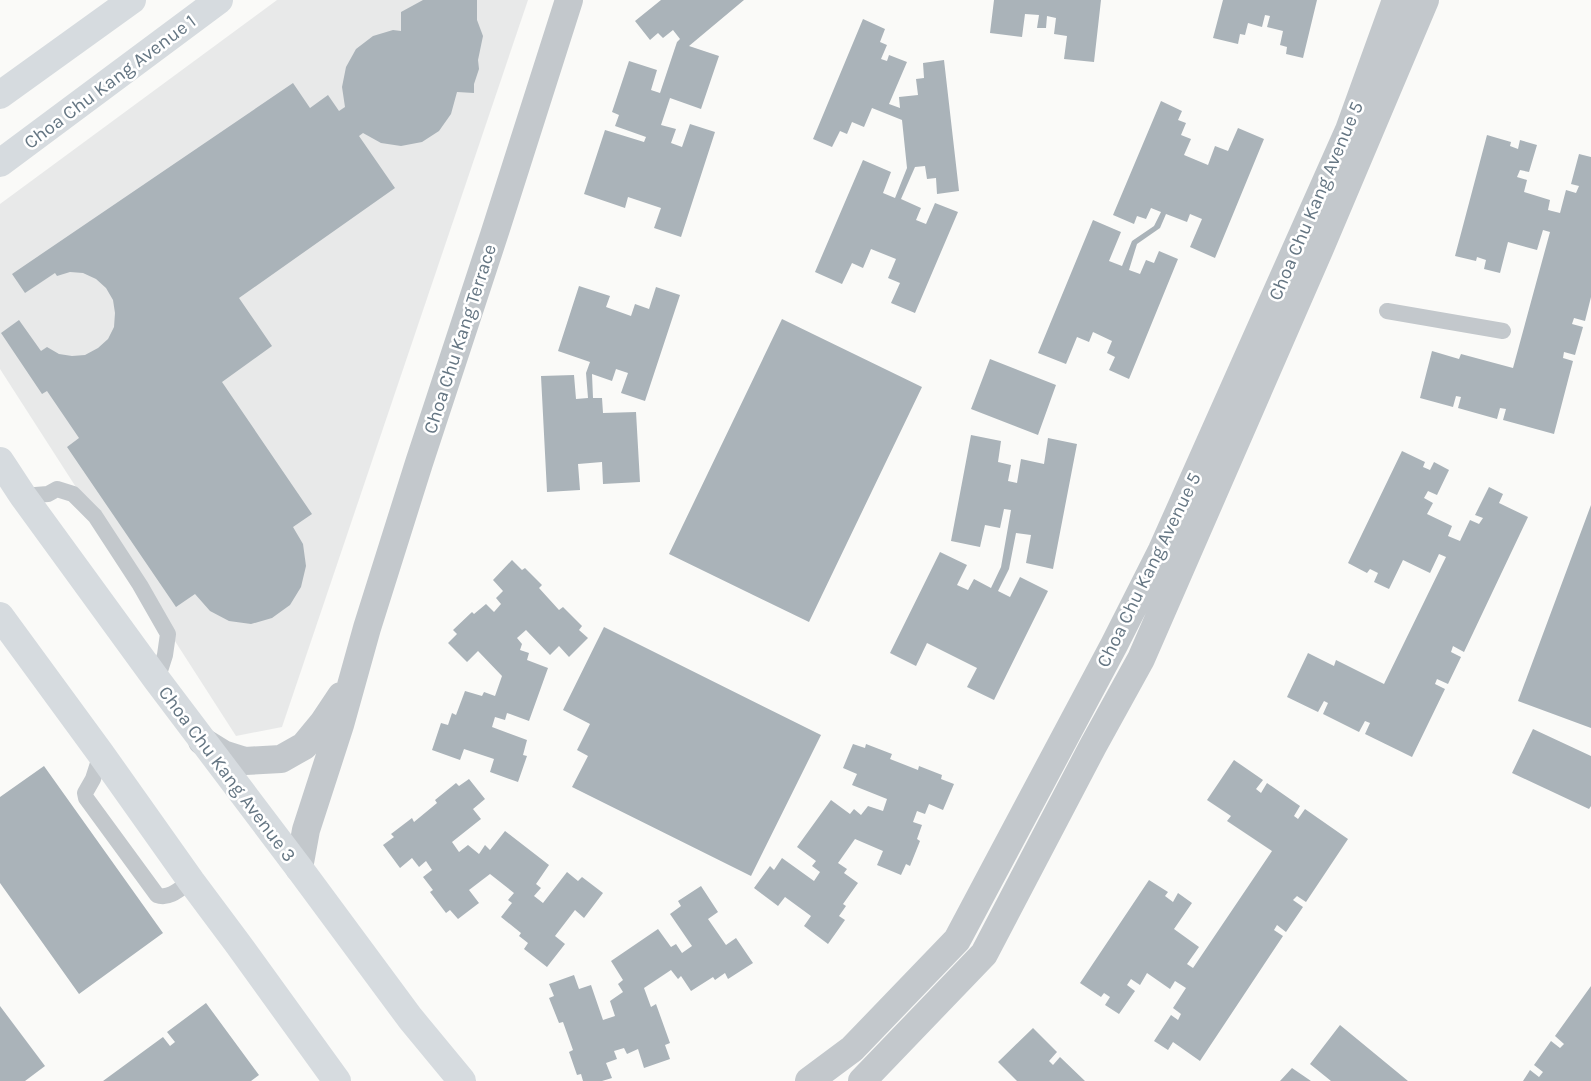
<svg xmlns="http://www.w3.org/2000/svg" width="1591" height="1081" viewBox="0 0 1591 1081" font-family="Karla,sans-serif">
  <rect width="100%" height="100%" fill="#fafaf8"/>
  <!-- built -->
  <path fill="#e8e9e9" d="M277,0H528L282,727L236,736L0,369V204Z"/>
  <!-- building -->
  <path fill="#aab3b9" d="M423,0H477V20L483,36L478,60L479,69L474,84V93L457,92L451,114L439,131L422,142L401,146L381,143L363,133L359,136L395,188L239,298L272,346L222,382L312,514L293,527L303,544L306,566L301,587L290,605L272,618L251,624L229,621L210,611L195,594L176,607L67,447L79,438L47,391L42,394L1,333L19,320L41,351L47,347L59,354L72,356L85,355L98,348L108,339L114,327L115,313L113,300L106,288L96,279L83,273L70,272L57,276L55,273L25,293L12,274L293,83L310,108L328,95L339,111L345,107L342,87L346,67L356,49L373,36L393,30L401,31V12Z
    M661,0H744L689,46L719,56L701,109L670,98L661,125L676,129L671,143L682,147L690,124L715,132L681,237L654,228L661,208L628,197L625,208L584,194L605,130L644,142L646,137L615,126L619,115L612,112L629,61L657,70L651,90L660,93L677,42L680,39L673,30L663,38L658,33L650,40L635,21Z
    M994,0H1101L1094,62L1064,59L1067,36L1054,34L1056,18L1047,16L1046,28H1037L1039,15L1025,14L1022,37L990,33Z
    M1223,0H1317L1303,58L1286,54L1287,47L1280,45L1283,31L1267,27L1270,16L1265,15L1262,27L1248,23L1245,35L1240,34L1238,44L1213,38Z
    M863,19L885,29L880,42L887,45L881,59L887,61L889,55L907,62L889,104L900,108L899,97L918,95L916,79L924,78L923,63L944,60L959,191L937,194L936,178L927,179L925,166L915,167L901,199L921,208L916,220L926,224L935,203L958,212L915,313L891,303L900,283L888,278L896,259L871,249L863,268L852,263L842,284L815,272L863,160L891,172L883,193L895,198L907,168L902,120L872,108L864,127L852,122L847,134L840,131L832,147L813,139Z
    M1161,101L1182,111L1178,120L1186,123L1181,135L1191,139L1184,155L1208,165L1215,146L1228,151L1238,128L1264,139L1215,258L1190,247L1202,219L1190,214L1187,222L1166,214L1160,228L1137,244L1129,270L1140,274L1146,260L1154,263L1159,251L1178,259L1129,379L1109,370L1115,357L1107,353L1112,341L1093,332L1089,342L1077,337L1066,364L1038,353L1093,220L1121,232L1109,261L1122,266L1132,241L1154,226L1161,212L1151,208L1146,219L1137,216L1134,224L1113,215Z
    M1487,135L1511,142L1510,146L1518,149L1520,140L1537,145L1529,172L1520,170L1517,177L1527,180L1524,192L1550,200L1548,210L1560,213L1566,190L1576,193L1579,186L1571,184L1579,154L1591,157V297L1585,321L1574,318L1572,324L1583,327L1575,355L1564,352L1563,358L1573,361L1554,434L1503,420L1506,409L1500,408L1497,419L1458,408L1461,397L1456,396L1453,407L1420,398L1432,351L1459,359L1461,354L1513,368L1550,232L1543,230L1537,250L1508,242L1500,273L1484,269L1486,260L1477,257L1476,261L1455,256Z
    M579,286L610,296L606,307L631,316L635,304L649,309L656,287L680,295L645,401L621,393L628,373L616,369L612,381L592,374L593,398H602L603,413L636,412L640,482L603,484L602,462L578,464L580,490L547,492L541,376L574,375L576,399L588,398L586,373L590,362L558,351Z
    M782,319L922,387L809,622L669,554Z
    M990,359L1056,385L1038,435L971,409Z
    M971,435L1001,441L998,462L1011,465L1008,481L1017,483L1021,459L1044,464L1048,438L1077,444L1053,569L1026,563L1031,535L1016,533L1009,569L998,591L1010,597L1020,577L1048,591L994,700L967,687L977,668L927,643L916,666L890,653L940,552L967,565L957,585L968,590L974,579L991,588L1001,567L1011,510L1004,509L1000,528L985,525L980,547L951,541Z
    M1402,451L1425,462L1423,467L1430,470L1434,462L1449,470L1437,495L1428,491L1424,498L1433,503L1427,514L1452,526L1448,536L1460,541L1470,520L1479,524L1483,518L1475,515L1489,487L1503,494L1499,503L1528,517L1464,652L1453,646L1451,652L1461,657L1448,684L1437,679L1435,684L1445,689L1412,757L1365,734L1370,723L1365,721L1359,732L1323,714L1328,703L1324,701L1318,712L1287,697L1308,653L1334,666L1336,660L1384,684L1446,557L1439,554L1430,573L1403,560L1389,589L1374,582L1378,573L1370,569L1367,573L1348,563Z
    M1591,505V728L1518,701Z
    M512,560L522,570L525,568L542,585L539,588L559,610L563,607L582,626L579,630L588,638L569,657L559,646L550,655L526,630L517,638L522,644L520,650L529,653L527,660L548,668L529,721L507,713L505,720L495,717L492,727L527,740L523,755L527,756L518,782L490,772L494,759L464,749L460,760L432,750L441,723L448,725L452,713L456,715L465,691L482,696L484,692L495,696L502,676L478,651L467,662L448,643L457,634L453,630L472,612L474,614L486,604L494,612L501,604L496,598L503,591L493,580Z
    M604,627L821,735L751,876L572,787L588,756L577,750L590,724L563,710Z
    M1533,729L1591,756V806L1589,809L1512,773Z
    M853,744L865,748L866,744L892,754L890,759L918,770L919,766L942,775L941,779L954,784L943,810L929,804L925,814L917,811L913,822L922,825L917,839L920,841L910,866L906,864L901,875L877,865L883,851L855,839L838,863L847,869L844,873L858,883L843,904L846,906L839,916L845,920L828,944L804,926L811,916L785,897L778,906L754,888L770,866L774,870L782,858L814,881L820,872L812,866L816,861L797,847L831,800L850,814L854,809L861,815L868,806L883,811L887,799L852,785L857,774L843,768Z
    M1234,760L1263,780L1256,789L1261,793L1267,783L1300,806L1294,816L1298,819L1305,809L1348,839L1306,902L1297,896L1293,900L1303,907L1286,932L1277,925L1274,930L1283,936L1200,1061L1173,1042L1168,1050L1154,1041L1171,1015L1178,1020L1181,1014L1173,1008L1186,988L1175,981L1170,989L1147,973L1140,985L1131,979L1127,985L1135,991L1119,1014L1105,1005L1110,997L1104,993L1101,997L1080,983L1149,880L1168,892L1165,896L1173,902L1178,893L1192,903L1174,929L1199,947L1187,964L1193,968L1272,851L1227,821L1231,816L1207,800Z
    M44,766L163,933L79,994L0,883V797Z
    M469,779L485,799L473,809L481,819L452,842L459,852L468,845L479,854L485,845L490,850L505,831L549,865L536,884L541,888L534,896L543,903L567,872L578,881L582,877L603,893L584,918L575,910L555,936L565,944L547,967L524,949L528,943L519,936L521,933L501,917L512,903L508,900L514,893L490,874L469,890L479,903L458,919L450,910L446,913L430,892L433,890L423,877L432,870L426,861L419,867L412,858L400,868L383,845L394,837L391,834L412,818L414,822L437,803L435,800L456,783L459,786Z
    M701,886L718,912L708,919L726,945L736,938L753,963L728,979L725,973L715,980L713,977L691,991L681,976L678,979L671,970L644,988L651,1007L656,1004L670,1043L665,1045L670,1059L644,1068L638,1049L627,1054L624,1048L614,1051L617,1059L606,1063L612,1078L602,1081H583L581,1074L577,1075L569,1052L573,1050L563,1022L559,1023L549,998L554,996L549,984L574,975L579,989L591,985L603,1020L615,1016L610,1001L623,992L618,984L623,980L611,961L658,929L671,947L676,944L682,953L692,946L670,914L681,906L678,901Z
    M1591,986V1081H1523L1530,1070L1539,1077L1543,1072L1534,1065L1551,1041L1560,1048L1564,1044L1555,1036Z
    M206,1003L259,1075L251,1081H103L163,1037L170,1046L175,1042L167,1032Z
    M0,1006L45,1066L25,1081H0Z
    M1340,1025L1408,1081H1331L1310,1064Z
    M1033,1028L1057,1052L1049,1061L1053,1065L1060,1057L1085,1081H1017L998,1062Z
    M1292,1068L1311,1081H1280Z"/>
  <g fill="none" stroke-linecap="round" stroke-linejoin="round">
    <!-- lane -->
    <path stroke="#c3c8cc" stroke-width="16" d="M1387,311L1503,331
      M23,496L48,494L57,489L73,494L95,516L140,585L168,634L165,655L157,680
      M101,754L93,779L85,793L86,798L157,895C169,900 181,888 191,881"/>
    <!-- street -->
    <path stroke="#c3c8cc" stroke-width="28" d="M202,741L223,754L245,761L281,759L304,746L323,723L341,696
      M299,868L306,830L340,725L367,628L419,463L494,235L569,0
      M809,1081L852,1049L957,940L1114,645L1162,550L1349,130L1396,0
      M862,1081L984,954L1093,746L1141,659L1321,246L1425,0"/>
    <!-- secondary -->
    <path stroke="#d6dbdf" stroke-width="28" d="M0,95L132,0
      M0,163L219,0
      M0,461L23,496L157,680L299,868L410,1018L462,1081
      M0,616L101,754L191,881L238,944L337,1081"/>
  </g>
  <g text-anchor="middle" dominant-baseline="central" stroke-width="5" stroke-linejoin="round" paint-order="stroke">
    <!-- street labels -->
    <g font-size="19" fill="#657683" stroke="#fff">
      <text transform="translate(110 82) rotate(-37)">Choa Chu Kang Avenue 1</text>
      <text transform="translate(1316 201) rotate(-67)">Choa Chu Kang Avenue 5</text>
      <text transform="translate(460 339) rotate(-72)">Choa Chu Kang Terrace</text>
      <text transform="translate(1149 570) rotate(-64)">Choa Chu Kang Avenue 5</text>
      <text transform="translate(227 774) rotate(53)">Choa Chu Kang Avenue 3</text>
    </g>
  </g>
</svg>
